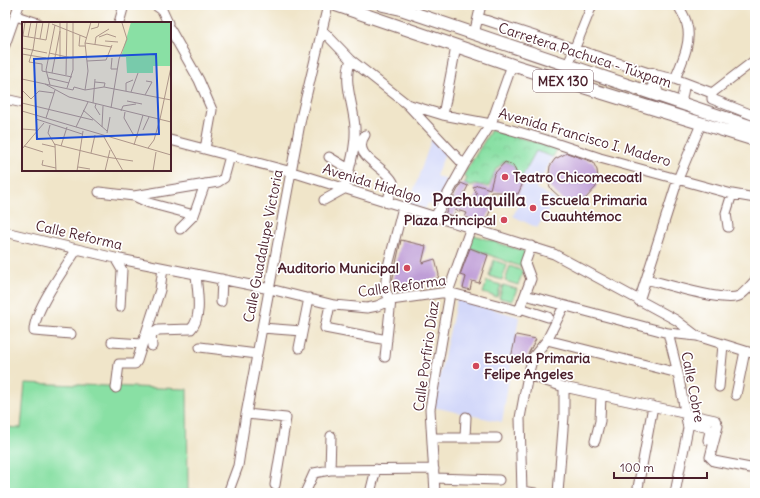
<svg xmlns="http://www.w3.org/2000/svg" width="760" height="498" viewBox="0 0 760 498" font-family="Delius,sans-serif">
  <defs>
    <pattern id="park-crowns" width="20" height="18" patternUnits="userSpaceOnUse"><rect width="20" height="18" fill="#89e0a4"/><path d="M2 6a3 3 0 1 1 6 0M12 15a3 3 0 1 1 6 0" fill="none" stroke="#78c08d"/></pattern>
  </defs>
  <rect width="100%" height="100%" fill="#fff"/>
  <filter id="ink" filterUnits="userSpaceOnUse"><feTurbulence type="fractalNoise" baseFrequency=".025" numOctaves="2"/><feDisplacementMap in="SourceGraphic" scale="8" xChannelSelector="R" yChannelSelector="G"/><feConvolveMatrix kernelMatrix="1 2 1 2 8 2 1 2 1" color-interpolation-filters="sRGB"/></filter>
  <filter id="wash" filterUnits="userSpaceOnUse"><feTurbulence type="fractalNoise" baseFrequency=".012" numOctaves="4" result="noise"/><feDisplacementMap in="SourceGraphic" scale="16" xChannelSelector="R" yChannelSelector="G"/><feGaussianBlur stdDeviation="0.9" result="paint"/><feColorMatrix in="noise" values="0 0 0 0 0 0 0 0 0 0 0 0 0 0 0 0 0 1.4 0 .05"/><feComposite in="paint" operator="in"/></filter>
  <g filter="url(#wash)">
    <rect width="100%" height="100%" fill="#f0e5c9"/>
    <!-- built -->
    <path fill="#d3d8f9" d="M432,138L446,152L436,176L451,182L438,206L428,203L425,209L409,204Z
      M536,151L553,157L536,188L555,199L537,228L513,216L520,201L516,199L524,182L520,180Z
      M457,298L519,317L502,422L433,407Z"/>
    <!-- green -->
    <path fill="#89e0a4" stroke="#6a8068" d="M471,234L526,252L521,267L466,246Z
      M494,260L507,265L502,280L489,276Z
      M510,266L523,271L518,285L505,281Z
      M487,281L501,285L497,297L483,293Z
      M503,285L517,289L512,301L499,298Z
      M25,383L187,389L188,490L220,491L219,493H5V427L21,428Z"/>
    <!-- park -->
    <path fill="url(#park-crowns)" stroke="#6a8068" d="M491,130L558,148L553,157L536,151L520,180L518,178L513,165L505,161L496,169L489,187L475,184L471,187L464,184L467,178L463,176Z"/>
    <g id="blocks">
      <!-- building -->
      <path fill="#bf9ed7" d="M567,153L593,162L597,170L598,178L596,187L586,198L578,202L563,200L551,189L548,182L550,166L555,159Z
        M505,162L513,165L522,185L518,194L504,192H491L487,207L491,209L485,223L465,217L467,213L456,210L454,216L445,214L461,183L468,186L460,202L475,207V196L477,194L473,187L478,185L490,189L494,174Z
        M401,240L426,246L422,263L435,259L439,275L438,278L417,284L416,288L392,282Z
        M470,248L488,255L479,283L472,281L470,290L463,288L466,277L460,275Z
        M516,335L536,339L527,356L517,363L511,358Z"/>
    </g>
  </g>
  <g filter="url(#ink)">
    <use href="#blocks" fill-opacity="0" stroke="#846462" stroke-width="1"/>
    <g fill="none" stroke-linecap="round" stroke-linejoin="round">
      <defs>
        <path id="minor" d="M155,5L162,10L168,23
          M16,16L38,23
          M479,18L652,74L675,79L712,93
          M119,23L124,5
          M170,29L199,80L212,110L205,149
          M322,30L351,60L407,104L464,165
          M474,34L481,5
          M5,45L19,5
          M568,65L592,5
          M675,79C681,64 692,42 687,25C686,18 681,11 678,5
          M712,93L755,60
          M712,93V99L755,116
          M5,99L23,103
          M681,103L685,83
          M407,104L443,115L491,124L543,139L600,158L732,194L755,198
          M443,115L456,47
          M365,135C350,156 385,166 393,182L387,203
          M170,140L292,172L554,254L676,320L697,336L755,354
          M329,157L349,169
          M344,189C349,170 356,148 355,128C354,105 342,82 351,60
          M99,192L134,196L149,203L194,215
          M134,196L218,182L224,178L230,156
          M324,200L344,189
          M435,217L464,165L491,124L512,65
          M728,227L726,213L732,194
          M180,229L194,215L205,184
          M5,232L115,258L270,289L334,305L367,308L377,306L391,300L448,292L519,311L525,295L668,333L697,336
          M115,258L122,270L120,307
          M646,279C663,283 725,303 739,296C745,293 750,285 755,281
          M525,295L531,279L525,263L531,246
          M639,301L678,179L701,124
          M221,302L222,279
          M330,305L325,328L387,340
          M520,308L548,317
          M262,328L302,331
          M668,333L678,373L688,428L675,493
          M71,334L34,331C34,310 65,268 77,249
          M547,340L678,373
          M112,342L142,344
          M152,346L151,335L158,330L191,329C203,317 197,290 196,274
          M200,347L257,354
          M299,348L309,298
          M385,357L391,300L385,291L387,270L403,207
          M528,375L564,387L715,420L718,426L710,457L714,461L755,469
          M719,387L723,345
          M116,388L119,364H135L137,361L160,290L163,268
          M736,395L745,351
          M246,414L286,418L275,485
          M687,423L709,428L710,431L708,440
          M465,437L466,417
          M433,438H497
          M595,441L600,421L601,395
          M330,470L331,436
          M434,478L499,480
          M522,491L535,493
          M228,493L238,466L246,414L301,118L328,5
          M305,493L314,473L330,470L434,469
          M370,493L376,469
          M435,493L430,409L449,299L448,292L471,227
          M522,493L520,418L528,375L533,357L547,340L564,306
          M558,493L564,416V387
          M637,493L653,406"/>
        <path id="major" d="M336,5L512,65L755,140
          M383,5L401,9L755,128
          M652,74L657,95"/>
      </defs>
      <!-- minor casing -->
      <use href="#minor" stroke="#846462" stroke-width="11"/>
      <!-- major casing -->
      <use href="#major" stroke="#846462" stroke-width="14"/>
      <!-- minor -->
      <use href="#minor" stroke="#fff" stroke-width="9"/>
      <!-- major -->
      <use href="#major" stroke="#fff" stroke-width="12"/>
    </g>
  </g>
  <!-- markers -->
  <g fill="#d1495b" stroke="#fff" stroke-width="1.5">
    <circle cx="505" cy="177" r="4"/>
    <circle cx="533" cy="208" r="4"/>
    <circle cx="504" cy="220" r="4"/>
    <circle cx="407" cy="268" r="4"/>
    <circle cx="476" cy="366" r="4"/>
  </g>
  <g text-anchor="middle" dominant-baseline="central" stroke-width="3.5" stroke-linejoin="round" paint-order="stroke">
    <!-- shield labels -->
    <rect fill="#fff" stroke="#80626b" stroke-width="1" x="533" y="70" width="60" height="22" rx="3"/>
    <g font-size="13" font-weight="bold" fill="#4a1f2b">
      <text x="563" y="81">MEX 130</text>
    </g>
    <!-- street labels -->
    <g font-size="14" fill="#4a1f2b" stroke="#fff">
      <text transform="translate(585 55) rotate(18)">Carretera Pachuca - Túxpam</text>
      <text transform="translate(585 137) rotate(16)">Avenida Francisco I. Madero</text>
      <text transform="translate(372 183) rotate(17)">Avenida Hidalgo</text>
      <text transform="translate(79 235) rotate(13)">Calle Reforma</text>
      <text transform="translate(263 246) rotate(-79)">Calle Guadalupe Victoria</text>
      <text transform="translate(402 286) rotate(-8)">Calle Reforma</text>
      <text transform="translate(426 356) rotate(-82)">Calle Porfirio Díaz</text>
      <text transform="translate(693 387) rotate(79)">Calle Cobre</text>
    </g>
    <!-- poi labels -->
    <g font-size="14" font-weight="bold" fill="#4a1f2b" stroke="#fff" text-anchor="start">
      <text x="513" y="177">Teatro Chicomecoatl</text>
      <text x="541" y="200">Escuela Primaria<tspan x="541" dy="16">Cuauhtémoc</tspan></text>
      <text x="496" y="220" text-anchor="end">Plaza Principal</text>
      <text x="399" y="268" text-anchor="end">Auditorio Municipal</text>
      <text x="484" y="358">Escuela Primaria<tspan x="484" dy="16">Felipe Angeles</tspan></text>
    </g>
    <!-- district labels -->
    <g font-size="18" font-weight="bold" fill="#4a1f2b" stroke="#fff">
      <text x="479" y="199">Pachuquilla</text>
    </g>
  </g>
  <!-- overview -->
  <g transform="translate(22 22)">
    <rect width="149" height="149" fill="#f0e5c9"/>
    <path d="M109,0H149V44H131V51H105L104,35H99Z" fill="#89e0a4"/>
    <path fill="none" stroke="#ae968a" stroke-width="1" d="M3,0L1,14L24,18L27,1M30,2L65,16M69,7L76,5L77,0M58,13L57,24H63M6,15L9,0M77,15L85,12L94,15M18,17L21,0M83,19L96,20M63,21L90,25M73,22L74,15L87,7M0,26L25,31M11,27L7,40L20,42V49L50,55M11,28L15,0M27,31L50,36M0,32L24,36M38,35V0M90,36L89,47H95M65,39L84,38L90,23M30,51L38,9M44,53L45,0M26,56L47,61M0,57L23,62L47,75L149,100M73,60L83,61L82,65M23,62L51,68L52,65L63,68L82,65L149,78M28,63L24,48L33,3M45,66L51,48V0M0,68L9,77M63,68L66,49L63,21L69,0M104,69V61L111,58M109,70L116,51M123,73L130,60L124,59M9,77L17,69L32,71M105,79L120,82M0,81L71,98M71,81L73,57M74,82L73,85L78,93M89,86L97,37L105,17L100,1M61,88L85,109M0,89L149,133M99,89L101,84L114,82M103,90L102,96L111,112L116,115M24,96L33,68M14,97L60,112M28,103L26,111L33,123L34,149M54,105L66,80M80,105L81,84M0,107L14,108M121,108L127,95M85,111L88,95M82,115L101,149M20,122L33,125M32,122L84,135L111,139M112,123L121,93M2,124L21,130M39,124L45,105M126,126L132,118L138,97L149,45M0,127L22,101M69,131L73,113M21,138L20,143L34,146M56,145L68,147M55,149L61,109M83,149L88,128M131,149L134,130"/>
    <path fill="#1d4ed8" fill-opacity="0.15" stroke="#1d4ed8" stroke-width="2" d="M134,32L137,112L15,117L12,37Z"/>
    <rect width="149" height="149" fill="none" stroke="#4a1f2b" stroke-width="2"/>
  </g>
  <!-- margin -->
  <rect width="760" height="498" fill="none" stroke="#fff" stroke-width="20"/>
  <!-- scale -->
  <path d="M614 472v6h93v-6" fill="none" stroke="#4a1f2b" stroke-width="2"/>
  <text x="620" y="472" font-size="12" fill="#4a1f2b" stroke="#ffffff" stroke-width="3" paint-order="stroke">100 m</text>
</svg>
